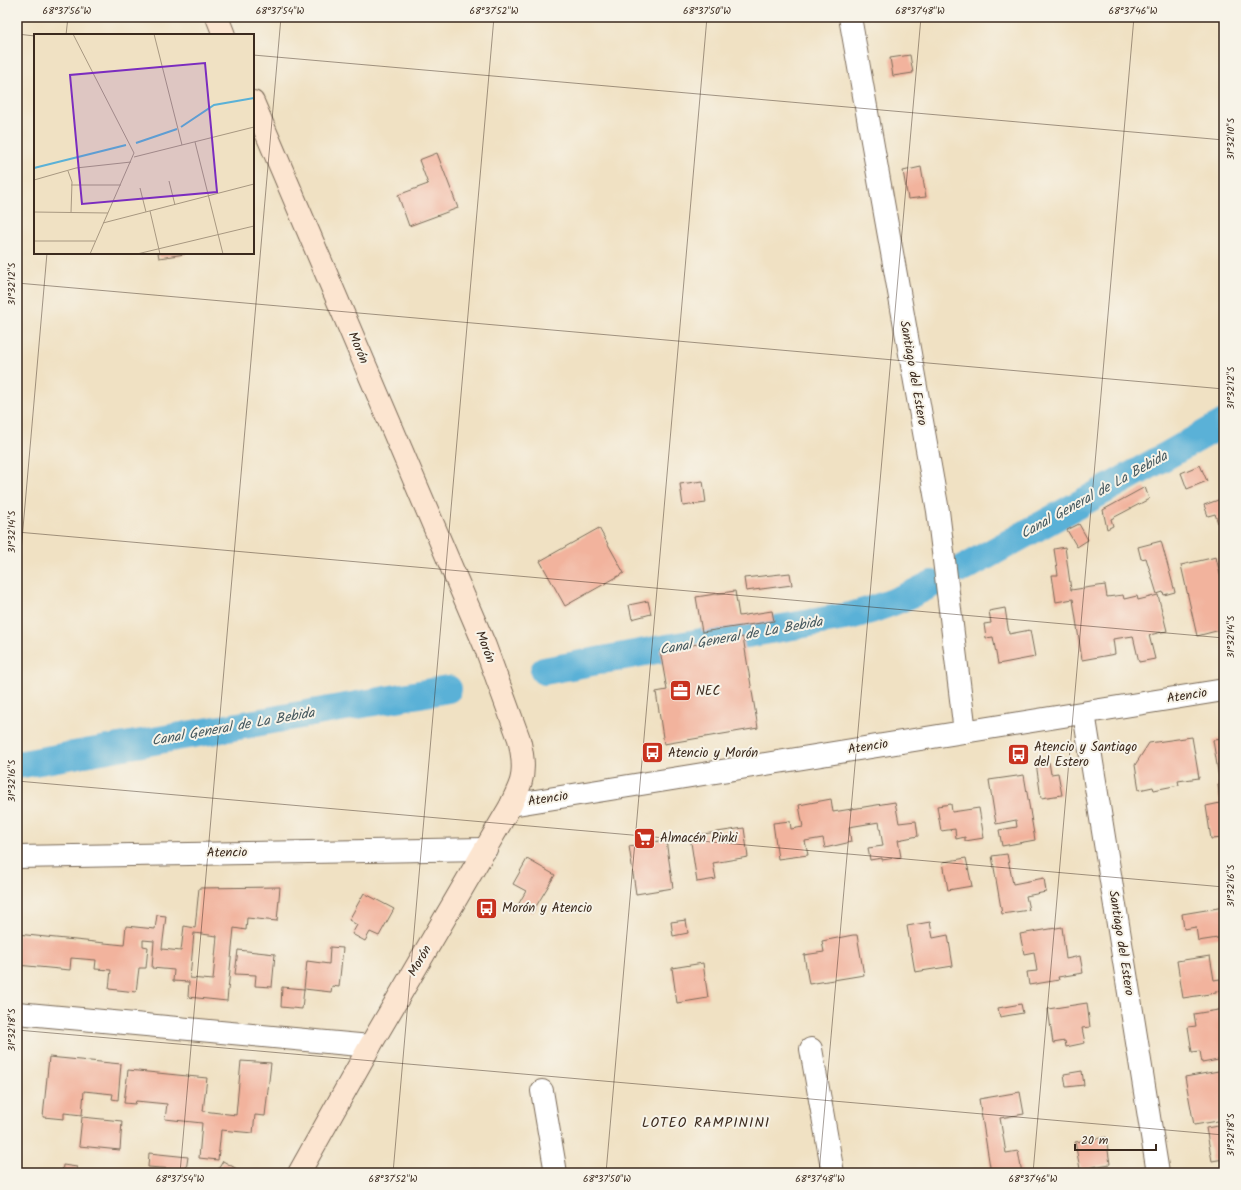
<svg xmlns="http://www.w3.org/2000/svg" width="1241" height="1190" viewBox="0 0 1241 1190" font-family="Kalam,sans-serif">
  <rect width="100%" height="100%" fill="#f7f3e8"/>
  <filter id="ink" filterUnits="userSpaceOnUse"><feTurbulence type="fractalNoise" baseFrequency=".025" numOctaves="2"/><feDisplacementMap in="SourceGraphic" scale="8" xChannelSelector="R" yChannelSelector="G"/><feConvolveMatrix kernelMatrix="1 2 1 2 8 2 1 2 1" color-interpolation-filters="sRGB"/></filter>
  <filter id="wash" filterUnits="userSpaceOnUse"><feTurbulence type="fractalNoise" baseFrequency=".012" numOctaves="4" result="noise"/><feDisplacementMap in="SourceGraphic" scale="16" xChannelSelector="R" yChannelSelector="G"/><feGaussianBlur stdDeviation="0.9" result="paint"/><feColorMatrix in="noise" values="0 0 0 0 0 0 0 0 0 0 0 0 0 0 0 0 0 1.4 0 .05"/><feComposite in="paint" operator="in"/></filter>
  <g filter="url(#wash)">
    <rect width="100%" height="100%" fill="#f0e1c3"/>
    <g fill="none" stroke-linecap="round" stroke-linejoin="round">
      <!-- canal -->
      <path stroke="#5ab1d7" stroke-width="28" d="M964,568L1166,456L1224,423
        M544,671L656,650L850,616C881,608 904,599 932,584
        M17,765L448,689"/>
    </g>
    <g id="blocks">
      <!-- building -->
      <path fill="#f2b39d" fill-rule="evenodd" d="M910,55L913,73L893,76L890,58Z
        M437,153L458,208L409,226L398,195L428,184L419,160Z
        M921,167L926,197L908,199L903,171Z
        M158,253H184L185,254L159,258Z
        M1200,465L1207,481L1187,489L1181,473Z
        M703,481L706,503L683,506L680,484Z
        M1145,487L1149,499L1111,519L1113,526L1107,529L1103,510Z
        M1224,498V531L1221,532L1215,514L1208,516L1204,505Z
        M1079,524L1088,540L1077,547L1067,530Z
        M599,528L624,573L565,606L540,561Z
        M1161,541L1175,592L1164,595L1163,592L1157,594L1146,558L1141,559L1138,547Z
        M1065,547L1071,590L1105,585L1107,597L1123,595L1124,599L1137,596L1138,600L1158,595L1167,631L1149,635L1155,659L1139,662L1133,636L1113,639L1115,654L1082,660L1073,599L1056,602L1052,575H1058L1054,549Z
        M1216,557L1224,591V629L1197,636L1181,565Z
        M790,573L792,585L746,591L744,578Z
        M735,591L739,616L772,611L774,621L702,632L696,597Z
        M648,601L651,614L632,619L629,605Z
        M1005,608L1009,634L1030,630L1035,657L998,664L993,637L986,638L984,624L991,623L989,611Z
        M743,637L758,728L664,744L656,692L667,690L660,650Z
        M1192,737L1199,778L1178,781L1179,785L1154,790L1153,787L1139,790L1135,765L1149,743Z
        M1224,739V812H1222L1224,824V838L1211,839L1206,806L1220,803L1218,784H1220L1213,740Z
        M1049,762L1051,774L1058,773L1062,795L1041,798L1036,763Z
        M1024,775L1035,840L1002,846L999,830L1017,827L1016,820L996,824L989,780Z
        M831,799L833,812L895,802L899,823L916,821L918,836L898,840L901,857L882,860V858L870,860L868,848L883,846L879,822L849,827L851,842L825,848L823,838L805,841L808,855L778,859L773,823L790,821L791,829L803,827L799,805Z
        M951,804L952,812L979,808L984,838L965,841V837L956,839L955,829L941,831L937,806Z
        M744,828L748,857L713,863L716,879L697,882L690,836Z
        M666,840L673,888L636,894L629,846Z
        M1007,854L1013,884L1044,878L1046,892L1026,896L1029,910L1002,914L992,856Z
        M966,858L972,886L948,890L943,862Z
        M527,859L555,875L532,913L518,905L526,891L513,884Z
        M280,887L277,921L247,918L246,930L234,928L227,1001L188,997L189,982L173,981L174,970L152,968L154,941L143,940V946L148,947L146,968H139L136,992L109,989L111,970L95,969L96,960L71,958L70,970L17,965V934L124,945L126,926L155,929L157,915L166,916L162,949L181,951L184,926L195,928L199,888ZM194,933L217,936L213,980L190,978Z
        M364,893L394,909L379,936L370,932L365,941L352,934L357,925L349,920Z
        M1224,907V937L1198,941L1196,927L1184,929L1182,914Z
        M686,920L688,933L673,936L671,922Z
        M930,922L933,938L948,935L953,966L915,972L907,926Z
        M1062,927L1066,959L1080,956L1083,973L1058,977L1059,980L1029,985L1027,972L1037,971L1034,952L1024,954L1020,934Z
        M853,935H857L864,975L809,984L804,955L824,952L822,941Z
        M330,947L343,948L339,987L332,986L331,992L304,989L307,961L329,964Z
        M238,950L275,954L272,987L255,986L256,975L235,974Z
        M1210,956L1214,980L1220,979L1222,990L1216,991V993L1183,998L1177,961Z
        M703,963L708,998L677,1003L672,968Z
        M282,987L304,989L302,1009L281,1007Z
        M1087,1003L1090,1027L1082,1028L1085,1043L1066,1047L1065,1041L1053,1043L1048,1009Z
        M1021,1004L1023,1013L1000,1017L998,1008Z
        M1224,1009V1059L1202,1063L1200,1051L1192,1052L1188,1027L1196,1026L1194,1014Z
        M49,1057L121,1064L118,1100L112,1099L113,1094L84,1091L82,1115L64,1113V1119L43,1117Z
        M241,1061L271,1063L265,1116L255,1115L253,1133L221,1130L218,1160L199,1158L202,1123L165,1119L167,1104L136,1101L135,1104L124,1103L128,1070L207,1078L203,1111L236,1115Z
        M1224,1070V1120L1194,1125L1185,1077Z
        M1082,1071L1084,1085L1066,1087L1064,1074Z
        M1020,1092L1024,1114L1000,1118L1006,1153L1018,1151L1022,1173H991L979,1099Z
        M82,1117L122,1121L120,1150L79,1146Z
        M1224,1125V1159L1212,1161L1206,1128Z
        M1106,1137L1110,1164L1080,1169L1075,1142Z
        M149,1153L188,1157L186,1170L148,1167Z
        M223,1161L244,1173H216Z
        M63,1165L77,1167L76,1173H62Z"/>
    </g>
  </g>
  <g filter="url(#ink)">
    <use href="#blocks" fill-opacity="0" stroke="#7a6a58" stroke-width="1"/>
    <g fill="none" stroke-linecap="round" stroke-linejoin="round">
      <defs>
        <path id="street" d="M850,17L938,511L965,732
          M1084,713L1158,1173
          M511,805L1224,690
          M17,857L486,849
          M17,1013L370,1046
          M811,1049L833,1173
          M542,1091L556,1173"/>
        <path id="secondary" d="M217,17L224,35
          M253,102L485,646L519,739C522,752 525,767 521,781C519,789 514,797 511,805L370,1046L299,1173"/>
      </defs>
      <!-- street casing -->
      <use href="#street" stroke="#7a6a58" stroke-width="24"/>
      <!-- secondary casing -->
      <use href="#secondary" stroke="#7a6a58" stroke-width="24"/>
      <!-- street -->
      <use href="#street" stroke="#fff" stroke-width="22"/>
      <!-- secondary -->
      <use href="#secondary" stroke="#fce5d0" stroke-width="22"/>
    </g>
  </g>
  <!-- ticks -->
  <path fill="none" stroke="#3b2a1e" stroke-width="1" stroke-opacity="0.45" d="M17,34L35,36M66,35L68,17M253,55L1224,140M17,283L1224,389M17,532L1224,638M17,597L47,253M17,781L1224,887M17,1030L1224,1135M180,1173L281,17M393,1173L494,17M606,1173L707,17M819,1173L921,17M1033,1173L1134,17"/>
  <!-- icons -->
  <defs>
    <symbol id="office-square" viewBox="-11 -11 22 22"><rect x="-9" y="-9" width="18" height="18" rx="4" fill="#c8321e" stroke="#f7f3e8"/><path d="M-6-3h4V-5.5h4V-3h4V5H-6ZM-1-4.5V-3h2v-1.5ZM-6 0V1H6V0Z" fill="#fff"/></symbol>
    <symbol id="bus-square" viewBox="-11 -11 22 22"><rect x="-9" y="-9" width="18" height="18" rx="4" fill="#c8321e" stroke="#f7f3e8"/><path d="M-5-6H5V4H4V6H2V4H-2V6H-4V4H-5ZM-3.5-4V0h7V-4ZM-3.5 1.2v1.5H-2V1.2ZM2 1.2v1.5H3.5V1.2Z" fill="#fff"/></symbol>
    <symbol id="supermarket-square" viewBox="-11 -11 22 22"><rect x="-9" y="-9" width="18" height="18" rx="4" fill="#c8321e" stroke="#f7f3e8"/><path d="M-6-5.5h2.5l.6 2H6L4.5 2H-2.5L-4.4-4H-6ZM-1.5 3.2a1.3 1.3 0 1 0 .1 0ZM3 3.2a1.3 1.3 0 1 0 .1 0Z" fill="#fff"/></symbol>
  </defs>
  <g fill-rule="evenodd">
    <use href="#office-square" x="668" y="678" width="25" height="25"/>
    <use href="#bus-square" x="640" y="740" width="25" height="25"/>
    <use href="#bus-square" x="1006" y="742" width="25" height="25"/>
    <use href="#supermarket-square" x="632" y="826" width="25" height="25"/>
    <use href="#bus-square" x="474" y="896" width="25" height="25"/>
  </g>
  <g text-anchor="middle" dominant-baseline="central" stroke-width="4" stroke-linejoin="round" paint-order="stroke">
    <!-- street labels -->
    <g font-size="13" fill="#3b2a1e" stroke="#f7f3e8">
      <text transform="translate(358 348) rotate(67)">Morón</text>
      <text transform="translate(913 373) rotate(80)">Santiago del Estero</text>
      <text transform="translate(485 647) rotate(69)">Morón</text>
      <text transform="translate(1187 696) rotate(-9)">Atencio</text>
      <text transform="translate(868 747) rotate(-9)">Atencio</text>
      <text transform="translate(548 799) rotate(-9)">Atencio</text>
      <text transform="translate(227 853) rotate(-1)">Atencio</text>
      <text transform="translate(1121 943) rotate(81)">Santiago del Estero</text>
      <text transform="translate(420 961) rotate(-60)">Morón</text>
    </g>
    <!-- poi labels -->
    <g font-size="13" fill="#3b2a1e" stroke="#f7f3e8" text-anchor="start">
      <text x="696" y="691">NEC</text>
      <text x="1034" y="747">Atencio y Santiago<tspan x="1034" dy="15">del Estero</tspan></text>
      <text x="668" y="753">Atencio y Morón</text>
      <text x="660" y="838">Almacén Pinki</text>
      <text x="502" y="908">Morón y Atencio</text>
    </g>
    <!-- water labels -->
    <g font-size="14" font-style="italic" fill="#46595f" stroke="#f7f3e8">
      <text transform="translate(1094 495) rotate(-29)">Canal General de La Bebida</text>
      <text transform="translate(741 636) rotate(-10)">Canal General de La Bebida</text>
      <text transform="translate(233 727) rotate(-10)">Canal General de La Bebida</text>
    </g>
    <!-- neighbourhood labels -->
    <g font-size="14" letter-spacing="1" fill="#3b2a1e" stroke="#f7f3e8">
      <text x="706" y="1123">LOTEO RAMPININI</text>
    </g>
  </g>
  <!-- overview -->
  <g transform="translate(34 34)">
    <rect width="220" height="220" fill="#f0e1c3"/>
    <path fill="none" stroke="#5ab1d7" stroke-width="2" d="M147,93L180,71L220,64M102,109L143,95M0,134L92,111"/>
    <path fill="none" stroke="#a89881" stroke-width="1" d="M39,0L100,119L56,220M120,0L148,111M161,108L189,220M100,123L220,93M34,137L38,148L37,179M0,146L42,134L97,128M135,147L141,171M37,151H87M106,154L112,178M116,177L126,220M0,178L74,179M69,189L220,150M0,207H61M103,220L220,192"/>
    <path fill="#7b2cbf" fill-opacity="0.15" stroke="#7b2cbf" stroke-width="2" d="M171,29L183,158L48,170L36,41Z"/>
    <rect width="220" height="220" fill="none" stroke="#3b2a1e" stroke-width="2"/>
  </g>
  <!-- margin -->
  <rect width="1241" height="1190" fill="none" stroke="#f7f3e8" stroke-width="44"/>
  <!-- scale -->
  <path d="M1075 1144v6h81v-6" fill="none" stroke="#3b2a1e" stroke-width="2"/>
  <text x="1081" y="1144" font-size="12" fill="#3b2a1e" stroke="#f7f3e8" stroke-width="3" paint-order="stroke">20 m</text>
  <rect x="22" y="22" width="1197" height="1146" fill="none" stroke="#3b2a1e" stroke-width="1.5"/>
  <g font-size="10" text-anchor="middle" fill="#3b2a1e">
    <text x="67" y="14">68°37'56"W</text>
    <text x="280" y="14">68°37'54"W</text>
    <text x="494" y="14">68°37'52"W</text>
    <text x="707" y="14">68°37'50"W</text>
    <text x="920" y="14">68°37'48"W</text>
    <text x="1133" y="14">68°37'46"W</text>
    <text transform="translate(1230 139) rotate(-90)" y="4">31°32'10"S</text>
    <text transform="translate(11 284) rotate(-90)" y="4">31°32'12"S</text>
    <text transform="translate(1230 388) rotate(-90)" y="4">31°32'12"S</text>
    <text transform="translate(11 532) rotate(-90)" y="4">31°32'14"S</text>
    <text transform="translate(1230 637) rotate(-90)" y="4">31°32'14"S</text>
    <text transform="translate(11 781) rotate(-90)" y="4">31°32'16"S</text>
    <text transform="translate(1230 886) rotate(-90)" y="4">31°32'16"S</text>
    <text transform="translate(11 1030) rotate(-90)" y="4">31°32'18"S</text>
    <text transform="translate(1230 1135) rotate(-90)" y="4">31°32'18"S</text>
    <text x="180" y="1182">68°37'54"W</text>
    <text x="393" y="1182">68°37'52"W</text>
    <text x="607" y="1182">68°37'50"W</text>
    <text x="820" y="1182">68°37'48"W</text>
    <text x="1033" y="1182">68°37'46"W</text>
  </g>
</svg>
